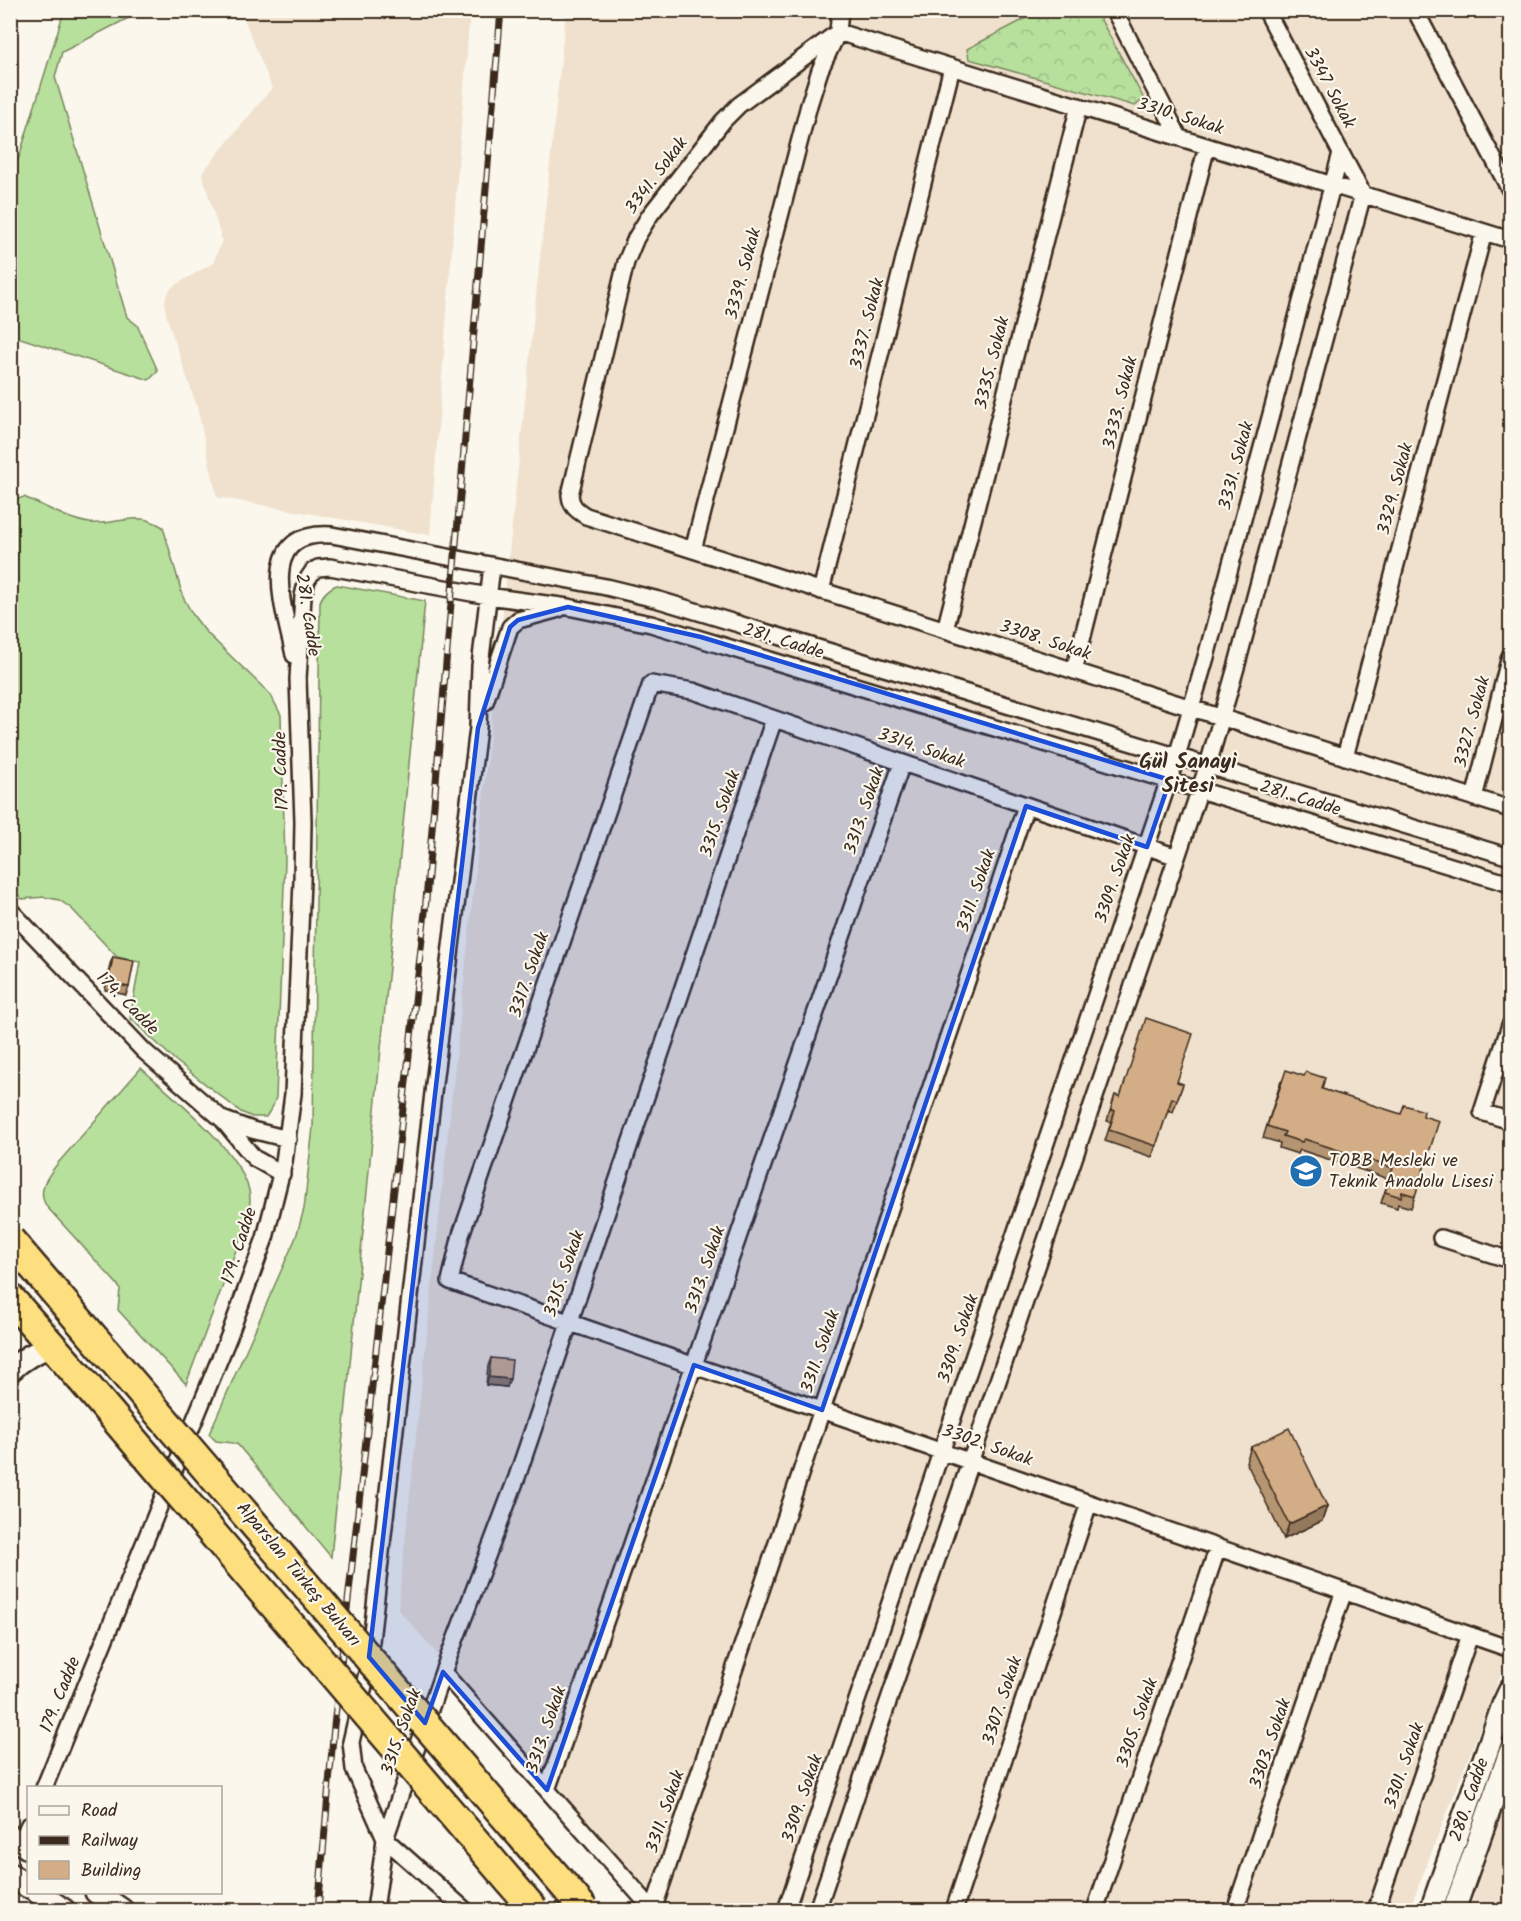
<svg xmlns="http://www.w3.org/2000/svg" width="1521" height="1921" viewBox="0 0 1521 1921" font-family="Kalam,sans-serif">
  <defs>
    <pattern id="forest-crowns" width="20" height="18" patternUnits="userSpaceOnUse" patternTransform="scale(1.5)"><rect width="20" height="18" fill="#b7e09d"/><path d="M2 6a3 3 0 1 1 6 0M12 15a3 3 0 1 1 6 0" fill="none" stroke="#9ec087"/></pattern>
  </defs>
  <rect width="100%" height="100%" fill="#fbf7ec"/>
  <filter id="ink" filterUnits="userSpaceOnUse"><feTurbulence type="fractalNoise" baseFrequency=".0167" numOctaves="2"/><feDisplacementMap in="SourceGraphic" scale="12" xChannelSelector="R" yChannelSelector="G"/><feConvolveMatrix kernelMatrix="1 2 1 2 8 2 1 2 1" color-interpolation-filters="sRGB"/></filter>
  <g filter="url(#ink)">
    <!-- built -->
    <path fill="#efe1cd" d="M241,11H470L430,535L217,497L197,407L166,315L165,306L166,296L172,287L213,263L222,241L202,173L272,88Z
      M566,11H1510V1651L1409,1910H660L398,1609Z
      M1510,1789V1910H1469Z"/>
    <!-- grass -->
    <path fill="#b7e09d" stroke="#79855e" stroke-width="1.5" d="M64,11H142L62,52L55,77L127,317L137,325L158,371L149,380L11,335V183Z
      M24,497C45,506 68,520 90,523C120,526 134,509 163,527L183,597L193,615L206,632L270,694L281,715L285,860L276,1097L273,1106L266,1117H252L241,1112L176,1061L130,1018L140,962L117,957L71,908L59,900L44,897L22,899L11,887V501Z
      M337,585L425,601L331,1557L238,1445L233,1443L216,1441L209,1434L296,1237L304,1209L313,1127L320,602C322,595 330,587 337,585Z
      M141,1068C173,1097 238,1149 249,1190C251,1200 250,1208 248,1218L186,1384L118,1310L120,1289L117,1284L47,1207C36,1191 47,1177 58,1163Z"/>
    <!-- forest -->
    <path fill="url(#forest-crowns)" stroke="#79855e" stroke-width="1.5" d="M1042,10L1096,11L1144,99L1135,106L969,59L967,49Z"/>
    <g fill="none" stroke-linecap="round" stroke-linejoin="round">
      <defs>
        <path id="street" d="M1114,10L1179,137
          M1266,10L1341,153
          M1415,10L1510,190
          M1510,240L838,32L739,105L723,121L650,215L636,238L626,262L570,495C571,506 576,510 586,516L1510,809
          M693,550L809,105L820,70L838,32L840,10
          M821,591L952,67
          M945,630L1079,106
          M294,655C285,610 254,530 332,535L606,587L659,600L1510,857
          M1074,671L1207,146
          M485,702L510,627L518,620L559,609
          M1345,757L1484,232
          M1474,798L1510,656
          M1177,857L693,691L651,684L461,1235L450,1281L1510,1649
          M10,910L144,1051L222,1119L254,1158L282,1174
          M1510,1025L1482,1112L1510,1121
          M222,1119L252,1130L288,1139
          M1441,1238L1510,1260
          M443,1672L653,1910
          M44,1788L229,1336L265,1238L284,1162L293,1094L302,881L303,821L298,679L303,596L307,580L313,571L318,568L330,567L488,596L568,607L651,624L1510,884
          M547,1790L902,763
          M21,1843L28,1826
          M375,1910L385,1839L443,1672L517,1477L774,719
          M465,1910L385,1839L354,1769L351,1742L368,1668L434,1084L478,728L480,666L492,566
          M653,1910L1026,806
          M786,1910L1177,756L1206,657L1341,153L1363,194L1237,664L1208,765L1177,857L817,1910
          M954,1910L1089,1503
          M1095,1910L1218,1547
          M1235,1910L1344,1591
          M1376,1910L1470,1635"/>
        <path id="secondary" d="M10,1371C23,1358 36,1351 53,1346
          M10,1836L28,1848
          M10,1874L28,1887
          M37,1892L64,1910
          M96,1892L122,1910
          M1431,1910L1503,1705L1510,1690
          M1454,1910L1510,1752"/>
        <path id="highway" d="M10,1298L81,1379"/>
      </defs>
      <!-- street casing -->
      <use href="#street" stroke="#3b2a1e" stroke-width="20"/>
      <!-- secondary casing -->
      <use href="#secondary" stroke="#3b2a1e" stroke-width="26"/>
      <!-- highway casing -->
      <use href="#highway" stroke="#3b2a1e" stroke-width="33"/>
      <!-- street -->
      <use href="#street" stroke="#fbf7ec" stroke-width="15"/>
      <!-- secondary -->
      <use href="#secondary" stroke="#fbf7ec" stroke-width="21"/>
      <!-- highway -->
      <use href="#highway" stroke="#fedf80" stroke-width="28"/>
      <defs>
        <path id="rail" d="M318,1910L334,1726L425,912L501,10"/>
      </defs>
      <!-- rail casing -->
      <use href="#rail" stroke="#3b2a1e" stroke-width="7"/>
      <!-- rail -->
      <use href="#rail" stroke="#fbf7ec" stroke-width="4.5" stroke-dasharray="14" stroke-linecap="butt"/>
      <defs>
        <path id="highway-bridge" d="M10,1240L585,1910
          M81,1379L534,1910"/>
      </defs>
      <!-- highway-bridge casing -->
      <use href="#highway-bridge" stroke="#3b2a1e" stroke-width="33" stroke-linecap="butt"/>
      <!-- highway-bridge -->
      <use href="#highway-bridge" stroke="#fedf80" stroke-width="28"/>
    </g>
    <!-- wall -->
    <path fill="#b59572" stroke="#3b2a1e" stroke-width="1.5" d="M113,957L129,987L126,995L105,990L110,964Z
      M1281,1081L1322,1089L1400,1114L1423,1116L1415,1196L1411,1208L1398,1204L1397,1208L1381,1203L1389,1179L1300,1150L1298,1154L1279,1148L1280,1143L1263,1138Z
      M1177,1082L1183,1084L1173,1112L1168,1110L1152,1157L1105,1141L1111,1122L1107,1121L1115,1095L1119,1097Z
      M491,1358L507,1387L486,1385L488,1366Z
      M1251,1447L1327,1506L1322,1521L1284,1539L1246,1462Z"/>
    <!-- shaded-wall -->
    <path fill="#94795d" stroke="#3b2a1e" stroke-width="1.5" d="M489,1377L510,1379L507,1387L486,1385Z
      M1327,1506L1322,1521L1284,1539L1289,1524Z"/>
    <!-- building -->
    <path fill="#d3ad85" stroke="#3b2a1e" stroke-width="1.5" d="M113,957L134,961L129,987L108,983Z
      M1146,1018L1193,1034L1177,1082L1183,1084L1177,1100L1172,1098L1156,1146L1109,1130L1115,1111L1111,1109L1115,1095L1120,1097Z
      M1286,1070L1304,1076L1306,1072L1325,1078L1322,1089L1401,1114L1404,1105L1424,1111L1423,1116L1439,1121L1415,1196L1402,1192L1401,1197L1385,1192L1393,1168L1304,1139L1302,1142L1283,1136L1285,1132L1267,1126Z
      M491,1358L512,1360L510,1379L489,1377Z
      M1289,1428L1327,1506L1289,1524L1251,1447Z"/>
  </g>
  <!-- marked area -->
  <path fill="#1d4ed8" fill-opacity="0.2" stroke="#1d4ed8" stroke-width="4.5" stroke-linejoin="round" d="M568,607L701,637L1170,780L1147,847L1026,806L822,1410L694,1365L547,1790L443,1672L425,1723L369,1657L478,728L510,627L518,620Z"/>
  <!-- icons -->
  <defs>
    <symbol id="school-disc" viewBox="-11 -11 22 22"><circle r="9.5" fill="#1f6fb2" stroke="#fbf7ec"/><path d="M0-5L7-2L0 1L-7-2ZM-4 1L0 2.5L4 1V4Q0 6-4 4Z" fill="#fff"/></symbol>
  </defs>
  <g fill-rule="evenodd">
    <use href="#school-disc" x="1287" y="1152" width="38" height="38"/>
  </g>
  <g text-anchor="middle" dominant-baseline="central" stroke-width="4.5" stroke-linejoin="round" paint-order="stroke">
    <!-- street labels -->
    <g font-size="18" fill="#3b2a1e" stroke="#fbf7ec">
      <text transform="translate(1329 88) rotate(62)">3347 Sokak</text>
      <text transform="translate(1180 117) rotate(17)">3310. Sokak</text>
      <text transform="translate(657 176) rotate(-53)">3341. Sokak</text>
      <text transform="translate(744 274) rotate(-75)">3339. Sokak</text>
      <text transform="translate(868 324) rotate(-76)">3337. Sokak</text>
      <text transform="translate(993 363) rotate(-76)">3335. Sokak</text>
      <text transform="translate(1121 403) rotate(-76)">3333. Sokak</text>
      <text transform="translate(1237 466) rotate(-75)">3331. Sokak</text>
      <text transform="translate(1396 489) rotate(-75)">3329. Sokak</text>
      <text transform="translate(307 615) rotate(81)">281. Cadde</text>
      <text transform="translate(1045 641) rotate(18)">3308. Sokak</text>
      <text transform="translate(783 642) rotate(17)">281. Cadde</text>
      <text transform="translate(1473 722) rotate(-75)">3327. Sokak</text>
      <text transform="translate(921 749) rotate(19)">3314. Sokak</text>
      <text transform="translate(282 771) rotate(-92)">179. Cadde</text>
      <text transform="translate(1300 799) rotate(17)">281. Cadde</text>
      <text transform="translate(865 811) rotate(-71)">3313. Sokak</text>
      <text transform="translate(721 814) rotate(-71)">3315. Sokak</text>
      <text transform="translate(1116 879) rotate(-71)">3309. Sokak</text>
      <text transform="translate(977 891) rotate(-71)">3311. Sokak</text>
      <text transform="translate(530 975) rotate(-71)">3317. Sokak</text>
      <text transform="translate(127 1004) rotate(46)">174. Cadde</text>
      <text transform="translate(240 1246) rotate(-72)">179. Cadde</text>
      <text transform="translate(706 1270) rotate(-71)">3313. Sokak</text>
      <text transform="translate(565 1274) rotate(-71)">3315. Sokak</text>
      <text transform="translate(959 1339) rotate(-71)">3309. Sokak</text>
      <text transform="translate(821 1352) rotate(-71)">3311. Sokak</text>
      <text transform="translate(987 1446) rotate(19)">3302. Sokak</text>
      <text transform="translate(298 1575) rotate(50)">Alparslan Türkeş Bulvarı</text>
      <text transform="translate(61 1695) rotate(-68)">179. Cadde</text>
      <text transform="translate(1003 1701) rotate(-72)">3307. Sokak</text>
      <text transform="translate(1138 1723) rotate(-71)">3305. Sokak</text>
      <text transform="translate(547 1730) rotate(-71)">3313. Sokak</text>
      <text transform="translate(402 1732) rotate(-71)">3315. Sokak</text>
      <text transform="translate(1271 1744) rotate(-71)">3303. Sokak</text>
      <text transform="translate(1405 1766) rotate(-71)">3301. Sokak</text>
      <text transform="translate(803 1799) rotate(-71)">3309. Sokak</text>
      <text transform="translate(1470 1800) rotate(-71)">280. Cadde</text>
      <text transform="translate(666 1812) rotate(-71)">3311. Sokak</text>
    </g>
    <!-- poi labels -->
    <g font-size="18" fill="#3b2a1e" stroke="#fbf7ec" text-anchor="start">
      <text x="1329" y="1161">TOBB Mesleki ve<tspan x="1329" dy="21">Teknik Anadolu Lisesi</tspan></text>
    </g>
    <!-- quarter labels -->
    <g font-size="21" font-weight="bold" fill="#3b2a1e" stroke="#fbf7ec">
      <text x="1188" y="762">Gül Sanayi<tspan x="1188" dy="24">Sitesi</tspan></text>
    </g>
  </g>
  <!-- margin -->
  <rect width="1521" height="1921" fill="none" stroke="#fbf7ec" stroke-width="36"/>
  <rect x="18" y="18" width="1485" height="1885" fill="none" stroke="#3b2a1e" stroke-width="2" filter="url(#ink)"/>
  <!-- legend -->
  <rect x="27" y="1786" width="195" height="108" fill="#fbf7ec" stroke="#aea59a" stroke-width="1.5"/>
  <rect x="39" y="1806" width="30" height="9" fill="#fbf7ec" stroke="#aea59a" stroke-width="1.5"/>
  <text x="81" y="1816" font-size="18" fill="#3b2a1e">Road</text>
  <rect x="39" y="1836" width="30" height="9" fill="#3b2a1e" stroke="#aea59a" stroke-width="1.5"/>
  <text x="81" y="1846" font-size="18" fill="#3b2a1e">Railway</text>
  <rect x="39" y="1861" width="30" height="18" fill="#d3ad85" stroke="#aea59a" stroke-width="1.5"/>
  <text x="81" y="1876" font-size="18" fill="#3b2a1e">Building</text>
</svg>
